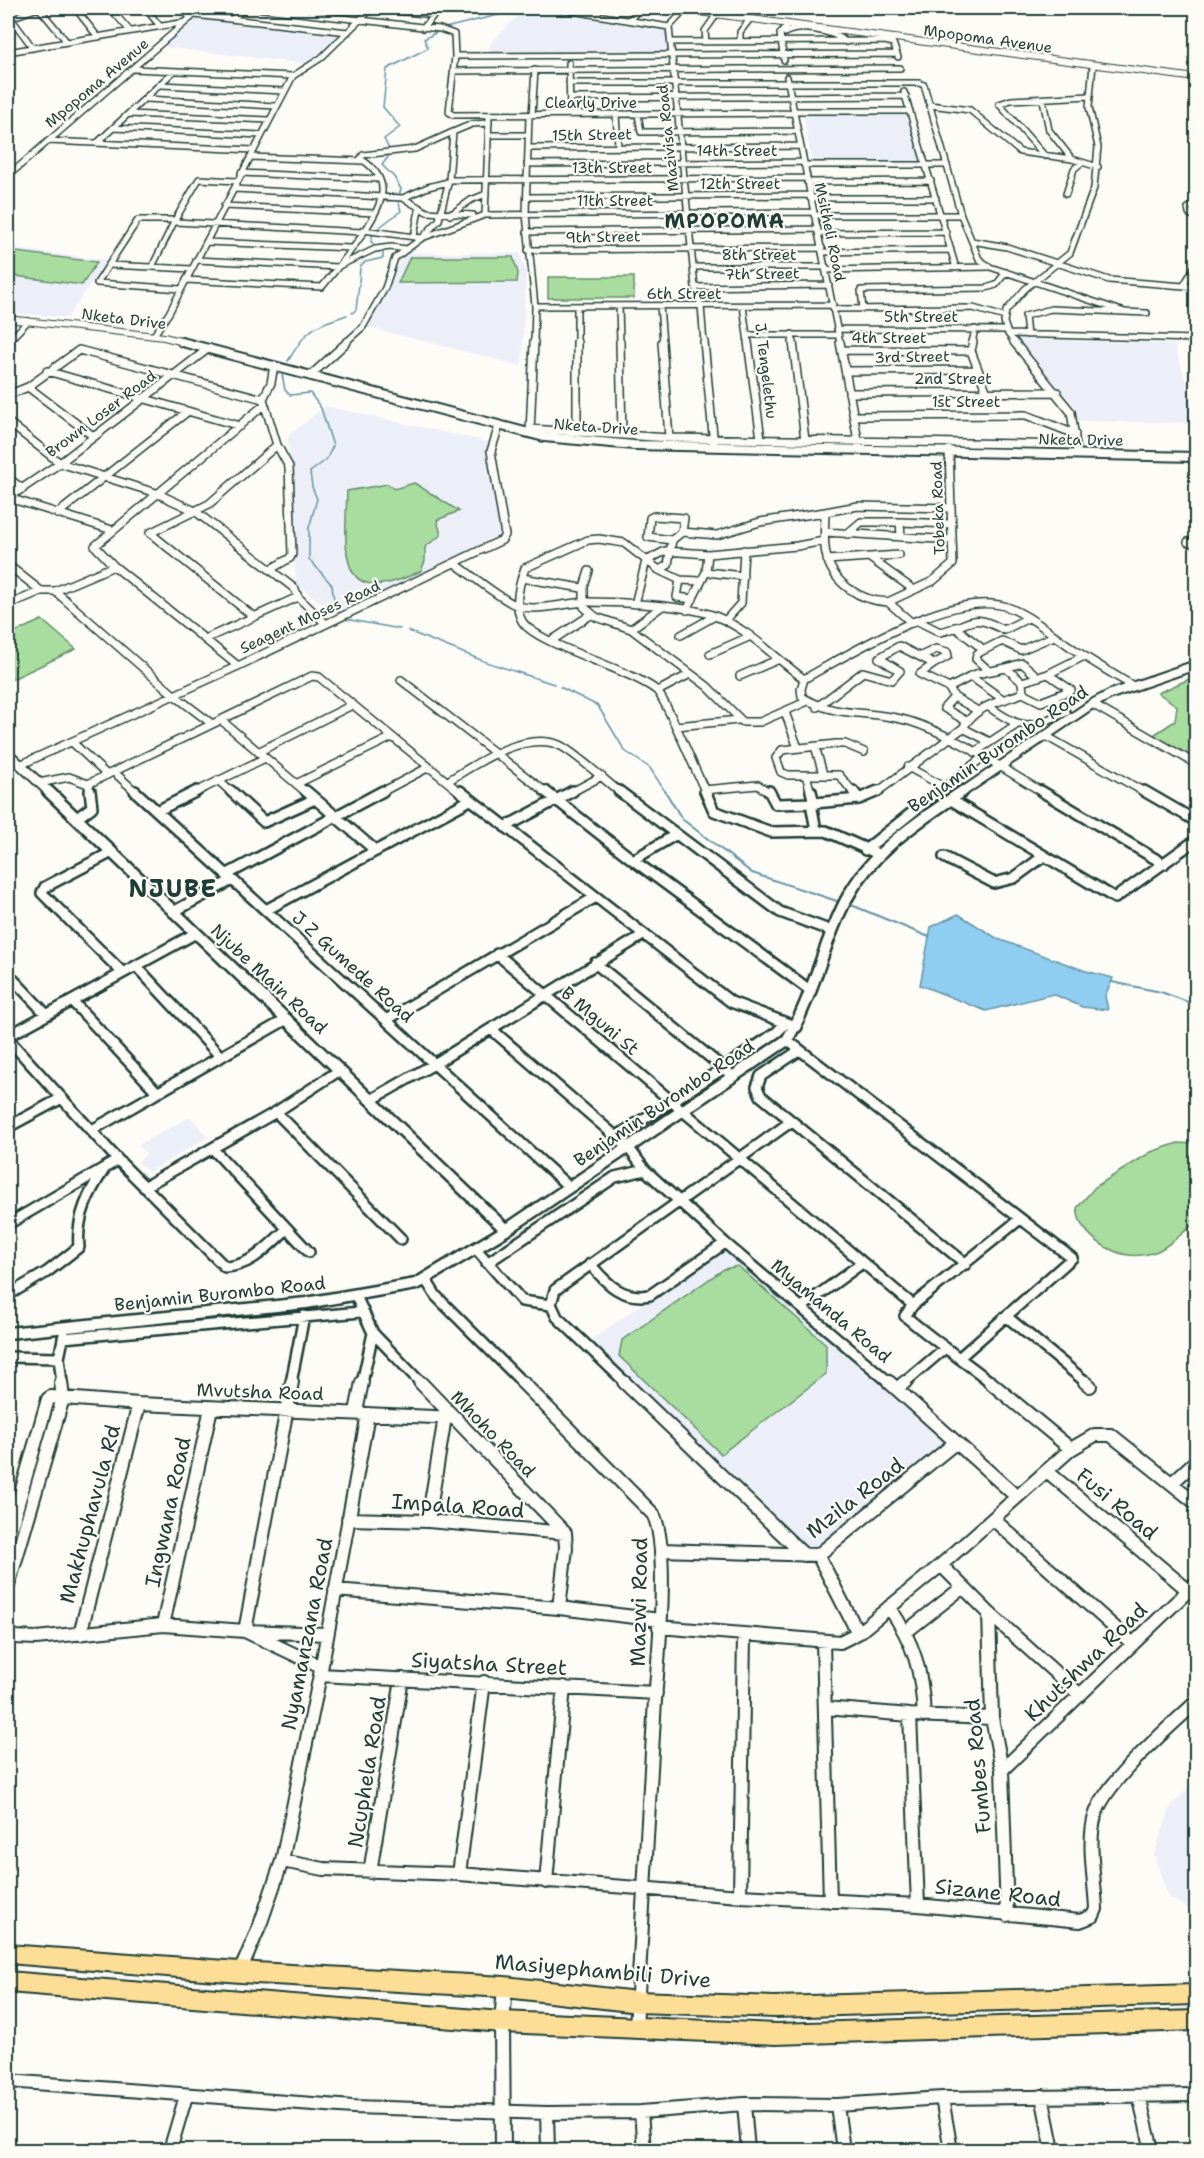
<svg xmlns="http://www.w3.org/2000/svg" width="1204" height="2158" viewBox="0 0 1204 2158" font-family="'Shantell Sans',sans-serif">
  <rect width="100%" height="100%" fill="#fdfcf7"/>
  <filter id="ink" filterUnits="userSpaceOnUse"><feTurbulence type="fractalNoise" baseFrequency=".0167" numOctaves="2"/><feDisplacementMap in="SourceGraphic" scale="12" xChannelSelector="R" yChannelSelector="G"/><feConvolveMatrix kernelMatrix="1 2 1 2 8 2 1 2 1" color-interpolation-filters="sRGB"/></filter>
  <g filter="url(#ink)">
    <!-- built -->
    <path fill="#eceff8" d="M525,8L621,19L665,28L669,55L490,56V44Z
      M196,18L342,34L307,64L162,47Z
      M803,112H907L921,163L812,164Z
      M8,248L107,260L67,318L8,312Z
      M404,253H520L526,272L522,366L366,327Z
      M1018,339L1174,344L1196,412V423L1078,421L1074,406Z
      M325,406L488,442L504,536L339,616L296,584L288,436Z
      M190,1117L208,1137L149,1172L138,1162L146,1154L138,1145Z
      M725,1246L951,1443L817,1551H805L588,1342Z
      M1196,1781V1913L1168,1897L1154,1855L1171,1806Z"/>
    <!-- green -->
    <path fill="#a9dd9f" stroke="#648d6a" stroke-width="1.5" d="M8,251L97,262L82,285L8,275Z
      M410,257H513L518,273L517,282L398,283Z
      M548,277H634V298H548Z
      M414,483L459,511L437,520L441,535L425,547V561L421,571C336,611 345,554 347,491L388,484L394,489Z
      M42,620L76,649L8,681V635Z
      M1196,676V760L1152,736L1175,721L1177,706L1158,693Z
      M1178,1143L1196,1144V1222C1184,1231 1169,1247 1155,1252C1128,1262 1098,1249 1082,1225C1079,1221 1078,1213 1077,1208L1095,1187L1151,1152Z
      M738,1266L826,1344V1374L721,1454L619,1356L622,1340L724,1269Z"/>
    <!-- water -->
    <path fill="#90cef1" stroke="#6394a5" stroke-width="1.5" d="M958,914L998,939L1086,971L1113,978L1105,996L1108,1010L1082,1007L1053,994L986,1011L920,985L931,927Z"/>
    <g fill="none" stroke-linecap="round" stroke-linejoin="round">
      <!-- stream-far1 -->
      <path stroke="#6394a5" stroke-width="1.5" d="M445,28L506,13L500,8
        M390,151L384,139L400,127L383,107L387,69L428,48L424,39L439,31
        M377,229L401,211L398,200L401,189L394,177L382,165L391,153
        M373,233L371,242L378,247
        M359,282L360,267L365,262L383,258V250
        M352,313L356,310L359,284
        M288,361C308,328 311,327 347,315
        M282,374L285,390L290,395L310,393L321,408L333,446L326,460L310,472L312,487L317,499L309,528V559L332,585L335,607L341,614
        M345,619L400,629
        M408,631L486,662L554,684
        M560,687L598,706L625,751L650,768L666,793"/>
      <!-- stream -->
      <path stroke="#6394a5" stroke-width="2" d="M665,791L682,819L752,873L840,902
        M849,904L929,937
        M1112,982L1161,992L1196,1005"/>
      <defs>
        <path id="minor-far3" d="M39,8L67,42
          M75,8L98,37
          M110,8L130,31
          M145,8L160,26
          M180,8L191,18
          M255,8L440,29L454,34L455,56L449,112L453,115L794,113
          M368,8L434,15
          M554,8L669,27
          M685,10L669,27L695,287L701,306L704,343
          M194,15L348,32
          M11,18L33,48
          M233,18L246,8
          M8,19L38,8
          M630,19L641,8
          M423,28L440,8
          M785,33C799,24 834,31 846,42
          M671,42L885,41L893,43L898,57
          M706,42L705,31L717,14
          M740,42V32L750,19
          M8,52L186,22
          M455,56L897,54
          M784,60L780,34L788,24
          M569,63L570,115
          M133,69L293,76
          M454,71L900,68
          M787,77L840,343
          M569,83H919L924,85L961,215L979,259L990,267L1125,312
          M161,85L284,91
          M904,92L956,268
          M570,98L906,96
          M146,99L276,106
          M1043,100L1049,130L1072,159
          M930,105L970,110L1020,152L1072,159L1098,167
          M794,111H910
          M129,114L269,120
          M616,114L618,147
          M638,114L641,132L797,131
          M529,115L526,214L535,306L534,343
          M532,115L535,70
          M489,117L485,215L813,212
          M489,123L472,124L453,132L449,180L806,178
          M113,128L261,135
          M488,135H528
          M48,141L254,150
          M97,143L173,72
          M528,148L800,146
          M1045,156L999,104L1011,100L1090,96
          M359,161L363,155L415,149L453,132
          M527,164L803,162
          M804,165H947
          M241,173L378,179
          M8,176L202,8
          M807,182L931,181
          M234,189L403,198L428,187L448,182
          M1066,194L1074,169L1081,163
          M527,197L810,195
          M403,198L427,212L473,215
          M810,198H936
          M1196,204L1188,208L1189,214L1196,217
          M224,206L375,213
          M450,215L471,200L486,194
          M814,215H961
          M176,222L362,232
          M363,230L422,238L439,220L449,180
          M527,232L818,229
          M819,233L946,232
          M414,236L419,210
          M972,241L1007,247L1109,280L1196,287
          M206,242L351,248
          M528,250L822,248
          M823,252L951,250
          M196,260L338,267
          M109,265L192,269
          M339,266L375,249L391,247L407,249
          M152,267L175,220
          M693,267H826
          M826,270L989,267
          M186,280L322,287C338,267 381,217 382,192C383,179 374,168 364,161L250,157
          M1184,285L1196,264
          M695,287L829,285
          M181,289L97,283L138,220H175L199,179L237,181
          M535,306L833,305
          M577,306V343
          M619,306L620,343
          M660,306L663,343
          M743,306L748,343
          M834,309L973,308L1005,317
          M863,309L861,290L986,288L996,285L1006,272
          M837,329L1005,330
          M792,334L793,343
          M1008,334L1196,339
          M154,335L169,313L293,76L321,58L372,8
          M748,335H838
          M1027,335L1025,316L1051,309L1147,313
          M8,342L28,321
          M345,343L363,327L385,288L395,258L422,238L485,215
          M972,343L975,329
          M1015,343L1008,334L1004,322L1006,311L1025,289L1070,253L1094,188L1098,147L1089,107L1093,65"/>
        <path id="minor-far2" d="M577,342V433
          M620,342L622,435
          M662,342L669,438
          M704,342L714,445
          M748,342L761,439
          M793,342L805,440
          M840,342L859,446
          M973,342L971,351L987,393
          M1014,342L1071,412L1077,451
          M842,350L971,351
          M47,371L240,426
          M846,371L978,370
          M310,376L347,342
          M28,387L93,436
          M849,393L1057,392
          M8,395L28,387L79,350L263,399L277,445L289,467L292,554L290,558L271,569
          M263,399L271,383L274,365
          M854,416L1026,415L1075,434
          M8,422L60,463L156,493L195,511L295,589L298,597L325,623
          M530,429L669,438L1076,445
          M530,433L534,342
          M8,478L23,489
          M8,498L60,463L209,348
          M9,498L112,530
          M57,514L187,412
          M825,532L952,540
          M847,534L861,522H900
          M901,537L900,522L952,524
          M672,540L648,537L650,518L654,516L684,518L682,532
          M1188,542L1196,543
          M870,558L914,590
          M827,560L899,555
          M456,564C471,575 500,599 516,605C535,613 568,602 589,602C621,602 686,605 715,616C749,629 775,658 804,679L801,689L802,697C838,719 871,709 909,721C957,736 1001,768 1044,793
          M8,565L41,591
          M659,570L668,565L672,540L682,532L717,535L760,522L825,512
          M589,571L584,587V607L596,617L631,629L661,607
          M706,572L743,576
          M522,578L582,588
          M680,580L677,597L693,599
          M700,581L680,580L659,570L624,543L599,539L588,540L525,568C519,584 513,605 522,621C535,644 628,668 656,690C665,697 698,777 706,793
          M55,591L114,566
          M888,602C860,601 832,583 826,554C823,540 825,526 825,512L858,506L951,508
          M635,604L646,561L665,551L708,554
          M8,605L41,591H55L174,695L212,724
          M687,610L706,572L708,554L797,546L824,541
          M254,617L150,533L209,504L277,445
          M726,620L741,603L744,550
          M918,621L940,632C973,625 969,611 1004,630L1028,618
          M912,623L888,602L933,581L953,564L949,450
          M955,627L984,650L1002,641L1021,650L1054,636
          M631,629L707,686L743,722H760L808,701
          M681,635L715,616
          M205,639L298,597
          M551,641L592,614
          M984,650L977,654L976,659L987,669
          M710,654L751,636
          M921,656L936,649L947,652L948,656L934,664
          M238,666L114,566L95,546L264,405
          M1006,668L1022,663L1038,677
          M740,676L777,660
          M970,676L1004,700
          M804,679C851,653 957,586 1010,608C1034,618 1054,636 1075,650C1094,663 1113,674 1133,686
          M401,680L547,793
          M949,688L976,674L1006,668L1022,682
          M658,691L690,674
          M1023,693L1041,702L1071,690L1048,674
          M954,697L944,708L966,721
          M1092,704L1196,764
          M817,707L863,672L892,680L900,671L879,658L899,646L934,664L920,674L949,688L954,697L978,711
          M989,707C1025,731 1027,729 1066,712L1054,698
          M785,712L798,748
          M221,720L307,793
          M676,726L739,720
          M963,728L990,742
          M1046,736L1146,793
          M72,742L107,775
          M815,746L823,774
          M258,752L352,705
          M975,752L1016,725
          M20,765L238,666L502,540L505,535L491,451L499,426
          M908,767L944,787
          M114,772L137,793
          M806,775L811,793
          M218,780L232,793
          M448,781C477,763 524,731 559,745C572,750 608,783 621,793
          M39,783L69,777L88,784L91,793
          M88,784L312,676L319,677L461,793
          M296,784L392,737
          M704,790L758,785L770,793
          M194,793L265,758
          M380,793L429,767
          M570,793L602,776
          M854,793L839,775H788L781,772L776,758L782,750L836,744H845L864,752
          M876,793L963,728C975,706 1001,701 1023,693L1022,682L1048,674L1084,656
          M937,793L983,757"/>
        <path id="minor-far1" d="M135,791L568,1186
          M231,791L264,822L315,799
          M306,791L376,851
          M460,791L731,1002L797,1027
          M545,791L633,860L811,991
          M619,791L780,912L832,931
          M705,791L714,811L771,832L826,831L878,854
          M769,791L776,804L814,803L811,791
          M853,791L859,799
          M1041,791L1164,864
          M1144,791L1196,821
          M951,800L1115,898L1196,840
          M157,811L197,791
          M77,818L92,807L90,791
          M505,827L573,791
          M816,830L812,809L814,803L859,799L878,791
          M865,850L939,791
          M112,852L45,887L42,893L123,973
          M944,857L994,883L1014,878L1044,856
          M633,860L675,835
          M226,875L383,791
          M266,910L470,800
          M173,912L232,880
          M497,954L913,1305
          M595,963L728,1072
          M137,967L221,1057
          M8,974L46,1014
          M72,1001L158,1093
          M386,1020L594,898
          M491,1029L628,1147L645,1170L725,1243L890,1383
          M8,1036L196,933
          M8,1039L118,1160L225,1267C252,1266 268,1246 287,1229
          M787,1040L1072,1258L960,1357
          M800,1050L761,1076L757,1087L761,1096L966,1264
          M371,1100L434,1064L643,935
          M276,1112L401,1239
          M8,1127L60,1099
          M92,1130L287,1019
          M617,1136L724,1068L777,1032L785,1024
          M213,1149L309,1252
          M144,1187L276,1112L340,1070
          M8,1224L118,1160
          M476,1249L522,1301L550,1305
          M487,1263L615,1177L645,1170
          M590,1264C607,1284 622,1300 650,1295L725,1243
          M419,1283L426,1280L436,1296L523,1383
          M8,1295L47,1272L79,1247C76,1217 89,1192 105,1168
          M356,1296L373,1333L421,1383
          M802,1307L862,1263
          M1006,1316L1087,1383
          M63,1338L361,1312
          M8,1357L59,1358
          M62,1383L59,1358L64,1334
          M291,1383L304,1316
          M362,1383L373,1333
          M626,1383L557,1317L551,1304L555,1290L792,1121
          M904,1383L944,1349
          M992,1383C963,1360 933,1340 905,1316L913,1305L1020,1219"/>
        <path id="minor" d="M292,1382L245,1631L326,1634
          M420,1382L565,1533L566,1548L559,1608
          M522,1382L653,1514C670,1545 658,1660 655,1700C649,1809 642,1919 636,2028
          M624,1382L804,1555
          M889,1382L1017,1497
          M990,1382L1071,1449
          M1085,1382L1090,1386
          M897,1389L905,1382
          M356,1412L362,1382
          M1048,1472L1189,1591
          M1172,1483L1196,1461
          M348,1519L428,1521L565,1533
          M993,1519L1133,1644
          M428,1521L445,1417
          M8,1538L48,1399L51,1397L139,1404L456,1418
          M661,1550L818,1555L955,1443
          M818,1555L858,1633
          M941,1565L989,1613L1079,1694
          M8,1586L63,1398L61,1382
          M335,1590L559,1608L660,1620
          M889,1607C915,1644 922,1672 924,1716
          M989,1613L992,1718L1002,1770L1007,1915
          M163,1625L211,1408
          M659,1627L840,1642L858,1633L941,1565L1071,1449L1095,1435H1111L1196,1503
          M907,1631L963,1587
          M8,1633L15,1637L36,1638L163,1625L245,1631L321,1667
          M80,1634L139,1404
          M823,1641L830,1901
          M320,1675L656,1693
          M825,1708L910,1715L992,1718
          M910,1715L918,1905
          M1002,1770L1196,1583
          M282,1861L324,1869L459,1874L740,1896L918,1905L1080,1921L1093,1916L1096,1909C1095,1882 1087,1842 1095,1816C1106,1780 1168,1729 1196,1702
          M370,1872L402,1679
          M459,1874L484,1682
          M546,1882L564,1687
          M740,1896L744,1635
          M240,1972L260,1925L282,1861L320,1675L368,1414
          M8,2081L353,2107L547,2113L641,2112L744,2104L837,2105L942,2098L1196,2095
          M1042,2096L1053,2150
          M1139,2096L1152,2150
          M942,2098L951,2150
          M744,2104L748,2150
          M837,2105L843,2150
          M641,2112L644,2150
          M547,2113L548,2150
          M170,2150L186,2096"/>
        <path id="tertiary-far3" d="M669,8L1196,78
          M8,319L164,337L188,343"/>
        <path id="tertiary-far2" d="M182,342L544,437L634,445L1196,457
          M8,753L50,793
          M961,793L1092,704L1111,694L1196,665"/>
        <path id="tertiary-far1" d="M48,791L506,1230
          M8,1333L306,1303L416,1284L506,1230L787,1040C814,996 822,945 846,900C872,850 918,822 963,791"/>
        <path id="tertiary" d="M503,2150L502,2022L505,1987"/>
        <path id="primary" d="M8,1945L240,1962L505,1977L638,1992L775,1997L1196,1985V2004L775,2017L638,2012L505,1997L240,1982L8,1963Z
          M8,1972L502,2012L776,2024L1196,2011V2030L776,2044L502,2032L8,1992Z"/>
      </defs>
      <!-- minor-far3 casing -->
      <use href="#minor-far3" stroke="#1f3d34" stroke-width="8"/>
      <!-- minor-far2 casing -->
      <use href="#minor-far2" stroke="#1f3d34" stroke-width="10"/>
      <!-- minor-far1 casing -->
      <use href="#minor-far1" stroke="#1f3d34" stroke-width="14"/>
      <!-- minor casing -->
      <use href="#minor" stroke="#1f3d34" stroke-width="16"/>
      <!-- tertiary-far3 casing -->
      <use href="#tertiary-far3" stroke="#1f3d34" stroke-width="8"/>
      <!-- tertiary-far2 casing -->
      <use href="#tertiary-far2" stroke="#1f3d34" stroke-width="12"/>
      <!-- tertiary-far1 casing -->
      <use href="#tertiary-far1" stroke="#1f3d34" stroke-width="15"/>
      <!-- tertiary casing -->
      <use href="#tertiary" stroke="#1f3d34" stroke-width="18"/>
      <!-- primary casing -->
      <use href="#primary" stroke="#1f3d34" stroke-width="4"/>
      <!-- minor-far3 -->
      <use href="#minor-far3" stroke="#fdfcf7" stroke-width="5"/>
      <!-- minor-far2 -->
      <use href="#minor-far2" stroke="#fdfcf7" stroke-width="7"/>
      <!-- minor-far1 -->
      <use href="#minor-far1" stroke="#fdfcf7" stroke-width="9"/>
      <!-- minor -->
      <use href="#minor" stroke="#fdfcf7" stroke-width="12"/>
      <!-- tertiary-far3 -->
      <use href="#tertiary-far3" stroke="#fdfcf7" stroke-width="6"/>
      <!-- tertiary-far2 -->
      <use href="#tertiary-far2" stroke="#fdfcf7" stroke-width="8"/>
      <!-- tertiary-far1 -->
      <use href="#tertiary-far1" stroke="#fdfcf7" stroke-width="10"/>
      <!-- tertiary -->
      <use href="#tertiary" stroke="#fdfcf7" stroke-width="14"/>
      <!-- primary -->
      <use href="#primary" fill="#fdde96" fill-rule="evenodd"/>
    </g>
  </g>
  <g text-anchor="middle" dominant-baseline="central" stroke-width="4.5" stroke-linejoin="round" paint-order="stroke">
    <!-- far-street labels -->
    <g font-size="15" fill="#1f3d34" stroke="#fdfcf7">
      <text transform="translate(988 39) rotate(8)">Mpopoma Avenue</text>
      <text transform="translate(97 83) rotate(-40)">Mpopoma Avenue</text>
      <text x="591" y="103">Clearly Drive</text>
      <text transform="translate(592 135) rotate(-1)">15th Street</text>
      <text transform="translate(668 138) rotate(-96)">Mazivisa Road</text>
      <text x="737" y="151">14th Street</text>
      <text x="612" y="168">13th Street</text>
      <text x="740" y="184">12th Street</text>
      <text x="615" y="201">11th Street</text>
      <text transform="translate(830 232) rotate(78)">Msitheli Road</text>
      <text transform="translate(603 237) rotate(-1)">9th Street</text>
      <text x="759" y="255">8th Street</text>
      <text transform="translate(762 274) rotate(-1)">7th Street</text>
      <text x="684" y="294">6th Street</text>
      <text x="921" y="317">5th Street</text>
      <text transform="translate(124 319) rotate(7)">Nketa Drive</text>
      <text x="889" y="338">4th Street</text>
      <text transform="translate(912 357) rotate(-1)">3rd Street</text>
      <text transform="translate(766 371) rotate(83)">J. Tengelethu</text>
      <text x="953" y="379">2nd Street</text>
      <text x="966" y="402">1st Street</text>
      <text transform="translate(101 414) rotate(-37)">Brown Loser Road</text>
      <text transform="translate(596 427) rotate(4)">Nketa Drive</text>
      <text transform="translate(1081 440) rotate(1)">Nketa Drive</text>
      <text transform="translate(938 508) rotate(-92)">Tobeka Road</text>
      <text transform="translate(310 617) rotate(-25)">Seagent Moses Road</text>
    </g>
    <!-- street labels -->
    <g font-size="18" fill="#1f3d34" stroke="#fdfcf7">
      <text transform="translate(998 749) rotate(-34)">Benjamin Burombo Road</text>
      <text transform="translate(353 967) rotate(42)">J Z Gumede Road</text>
      <text transform="translate(269 979) rotate(43)">Njube Main Road</text>
      <text transform="translate(600 1021) rotate(40)">B Mguni St</text>
      <text transform="translate(664 1103) rotate(-34)">Benjamin Burombo Road</text>
      <text transform="translate(220 1294) rotate(-6)">Benjamin Burombo Road</text>
      <text transform="translate(831 1311) rotate(40)">Myamanda Road</text>
      <text transform="translate(260 1392) rotate(2)">Mvutsha Road</text>
      <text transform="translate(493 1434) rotate(46)">Mhoho Road</text>
    </g>
    <!-- far-district labels -->
    <g font-size="20" font-weight="bold" letter-spacing="1.5" fill="#1f3d34" stroke="#fdfcf7">
      <text x="725" y="221">MPOPOMA</text>
    </g>
    <!-- near-street labels -->
    <g font-size="21" fill="#1f3d34" stroke="#fdfcf7">
      <text transform="translate(855 1498) rotate(-38)">Mzila Road</text>
      <text transform="translate(1117 1504) rotate(40)">Fusi Road</text>
      <text transform="translate(458 1506) rotate(4)">Impala Road</text>
      <text transform="translate(168 1512) rotate(-78)">Ingwana Road</text>
      <text transform="translate(90 1514) rotate(-75)">Makhuphavula Rd</text>
      <text transform="translate(639 1602) rotate(-89)">Mazwi Road</text>
      <text transform="translate(307 1634) rotate(-79)">Nyamanzana Road</text>
      <text transform="translate(1086 1662) rotate(-44)">Khutshwa Road</text>
      <text transform="translate(489 1664) rotate(3)">Siyatsha Street</text>
      <text transform="translate(978 1766) rotate(-95)">Fumbes Road</text>
      <text transform="translate(367 1772) rotate(-81)">Ncuphela Road</text>
      <text transform="translate(998 1893) rotate(6)">Sizane Road</text>
      <text transform="translate(603 1971) rotate(5)">Masiyephambili Drive</text>
    </g>
    <!-- district labels -->
    <g font-size="24" font-weight="bold" letter-spacing="1.5" fill="#1f3d34" stroke="#fdfcf7">
      <text x="173" y="889">NJUBE</text>
    </g>
  </g>
  <!-- margin -->
  <rect width="1204" height="2158" fill="none" stroke="#fdfcf7" stroke-width="30"/>
  <rect x="15" y="15" width="1174" height="2128" fill="none" stroke="#1f3d34" stroke-width="2" filter="url(#ink)"/>
</svg>
